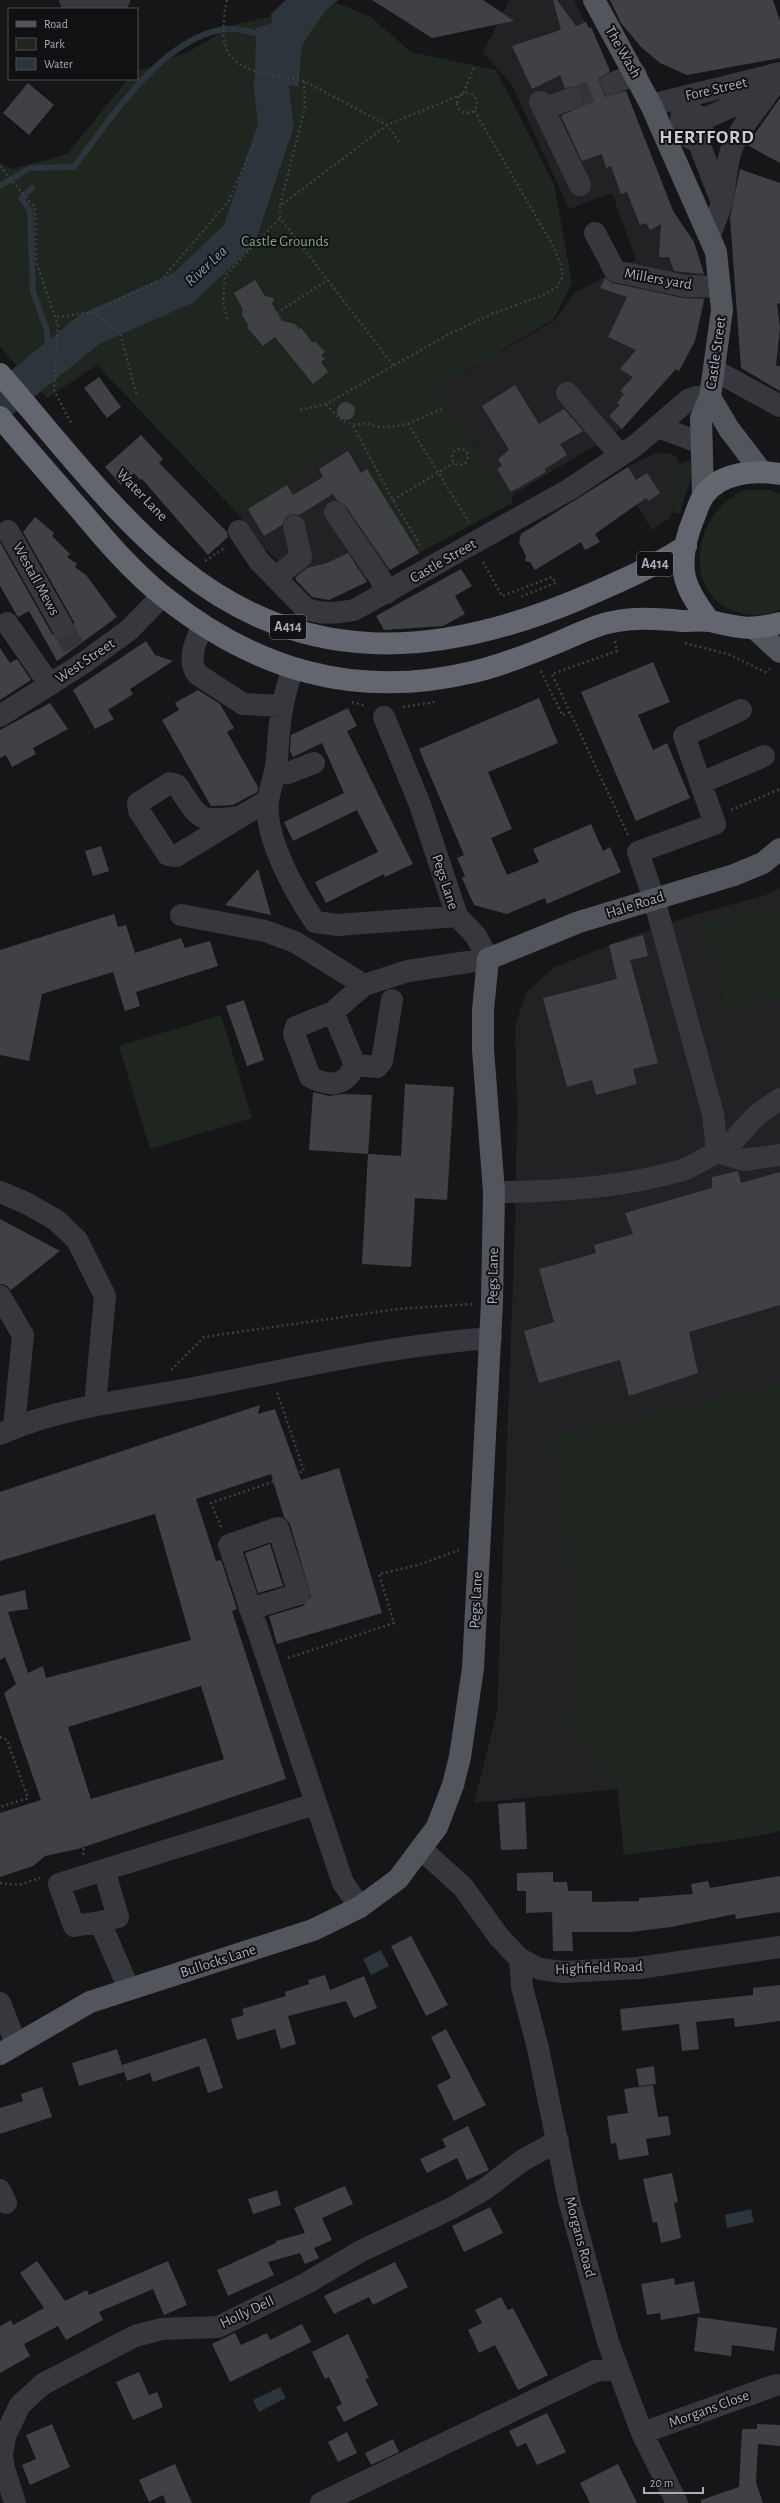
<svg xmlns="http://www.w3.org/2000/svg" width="780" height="2503" viewBox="0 0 780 2503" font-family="'Alegreya Sans',sans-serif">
  <rect width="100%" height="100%" fill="#161618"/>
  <!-- built -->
  <path fill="#222225" d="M509,0H574L610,76L625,88L674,212L695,246L706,279L704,305L695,341L679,371L675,370L622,429L513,495L512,503L439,388L555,320L574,293L636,260L612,193L569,209L511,83L483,53Z
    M351,442L419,553L372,579L313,589L261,546L239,515L288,486Z
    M655,453L672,454L677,458L681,467L671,517L652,530L617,473Z
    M780,887V1831L746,1838L624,1855L617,1789L474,1803L497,1712L515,1223L517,1110L515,1027L526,992L555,967L627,938L690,916L766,895Z"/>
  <!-- green -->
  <path fill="#1e261f" d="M337,3L371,17L411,52L496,70L554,184L572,283L554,319L439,388L512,503L419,553L351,443L288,486L239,515L97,365L47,398L0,347V162L12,169L67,154L128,79H137V72L190,51L236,24Z
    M690,460L691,476L680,514L672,512L681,464Z
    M745,490H770L780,494V609C768,616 755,617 741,613C678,597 693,510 745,490Z
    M780,905V999L725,1012L704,924Z
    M221,1015L252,1118L150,1149L119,1046Z
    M780,1384V1831L746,1838L624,1855L618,1789L569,1722L574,1607L552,1437Z"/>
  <!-- water -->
  <path fill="#2c353c" d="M286,0H338L321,14L302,46L298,87L255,78L256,28L272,23L271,14Z
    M381,1950L389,1966L371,1975L363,1959Z
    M751,2209L754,2222L727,2228L725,2215Z
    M280,2387L286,2398L259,2412L253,2400Z"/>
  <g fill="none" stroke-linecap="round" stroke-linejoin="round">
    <!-- stream -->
    <path stroke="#2c353c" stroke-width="6" d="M0,186L30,168L74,167C109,121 160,41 220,30C234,27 249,31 262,35
      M32,188L21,198L30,211L33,291L47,331L48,361"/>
    <!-- river -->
    <path stroke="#2c353c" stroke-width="35" d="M0,402L90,329L183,288L239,235L276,125L271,86L282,41L312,0"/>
  </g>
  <!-- building -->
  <path fill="#404145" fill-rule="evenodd" d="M372,0H483L514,21L432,38Z
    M553,0H557L576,26L586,22L589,28L591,27L610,71L604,75L601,81L605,92L612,95L626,91L673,211L694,242L704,274L674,271L669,257H659L661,224L650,230L646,223L640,225L627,192L621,194L611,166L606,168L602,154L582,161L561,116L580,107L582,101L578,90L572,87L565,88L560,75L532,89L512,46L561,30Z
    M610,0H773L780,21V58L687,75L660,63L641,47L621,23Z
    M28,83L54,105L29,135L3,113Z
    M780,98V163L747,145Z
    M740,169L780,183V303L777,304L780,328L776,366H780V391L741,368L730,218Z
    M605,278L612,283L683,298L704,299L695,341L679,371L676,369L622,429L609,416L620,405L617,403L624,394L620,391L633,377L620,369L636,350L608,337L627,297L600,288Z
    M255,280L265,296L274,298L272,304L282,321L295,324L299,329L301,328L312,342H316L325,352L321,355L325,359L321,362L328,372L313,384L275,337L263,346L247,327L249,326L242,315L243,310L234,293Z
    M99,377L121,407L107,418L84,388Z
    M515,385L539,424L564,409L583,431L560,444L567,455L545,469L546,472L511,492L497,469L502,466L498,459L509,450L482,406Z
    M337 411a9 9 0 1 1 18 0a9 9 0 1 1-18 0Z
    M141,435L163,459L159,463L227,532L228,537L208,555L142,479L140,480L134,473L121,485L105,467Z
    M348,451L361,473L367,469L419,553L390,570L345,505L337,500L333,494L299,515L292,514L286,517L282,525L264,536L248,509L287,485L293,495L323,477L319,469Z
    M628,467L636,480L647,473L660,493L649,501L646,498L595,534L600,542L585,550L581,542L535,570L530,562L525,561L526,556L519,542L521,534Z
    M35,517L54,533L52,536L70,554L67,557L77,564L75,567L86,575L117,617L57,661L29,611L18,617L0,586V542L52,634L63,640L74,635V622L23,532Z
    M348,553L367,582L329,600L312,597L296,580L295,578L307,568L327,563Z
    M461,569L472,586L455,596L465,614L443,626L384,630L376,616Z
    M146,641L155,655L173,661L130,689L133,694L108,710L114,719L95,729L73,690Z
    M0,648L10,663L17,659L31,680L0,700Z
    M653,662L670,702L638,715L653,750L667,743L690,798L636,821L581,692Z
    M198,690L220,704L234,728L227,732L258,787L257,792L233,805L211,806L162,720L179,710L175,703Z
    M539,698L558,743L488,772L512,829L491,838L507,875L539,862L533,849L591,824L603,851L610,847L621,872L547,904L545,898L507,914L474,905L462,878L465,876L457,858L464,855L419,749Z
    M50,703L68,729L33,748L36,754L12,767L6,755L0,758V730Z
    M348,708L357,726L347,731L413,864L385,877L384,874L326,903L315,882L378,852L357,810L293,841L284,822L344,793L322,743L293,757L290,751L291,735Z
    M101,846L109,871L93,876L85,851Z
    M258,869L271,915L225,905Z
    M114,914L118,927L126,925L135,953L181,938L185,948L210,941L218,966L136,992L140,1006L125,1011L113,972L42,994L29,1061L0,1055V950Z
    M643,935L648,956L630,960L658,1063L633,1069L637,1084L596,1095L592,1080L567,1087L543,998L617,979L609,945Z
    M244,1000L264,1060L247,1066L226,1006Z
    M405,1084L454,1087L447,1200L415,1198L411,1267L362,1264L368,1154L401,1156Z
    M313,1092L329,1096L343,1094L372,1095L368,1154L309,1150Z
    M738,1171L741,1183L780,1172V1305L689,1332L698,1373L629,1396L620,1360L539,1383L524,1331L554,1322L539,1269L596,1253L594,1245L633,1234L625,1213L712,1188V1177Z
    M0,1219L60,1251L11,1290L6,1285L0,1284Z
    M260,1405L258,1414L275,1409L301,1480L339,1468L382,1613L277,1644L269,1616L303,1606L311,1596L290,1524L284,1517L271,1474L196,1499L216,1561L221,1560L237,1609L232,1611L286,1779L78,1849L45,1856L33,1866L0,1877V1813L41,1800L4,1693L16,1684L5,1657L0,1660V1596L25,1590L28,1609L8,1612L28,1673L43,1666L46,1678L191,1640L155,1514L0,1561V1492ZM201,1686L224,1759L91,1799L68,1727Z
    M270,1544L283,1586L258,1593L245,1553Z
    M525,1802L527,1849L501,1850L498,1804Z
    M553,1872V1882H567L568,1891H592V1902L639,1901V1898L693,1894L691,1884L708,1881L710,1888L780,1876V1912L736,1919L735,1914L671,1927L631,1932H572L573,1951H553L552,1912L526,1913V1891H517V1873Z
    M411,1936L448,2005L426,2016L391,1946Z
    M325,1975L330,1990L364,1976L377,2008L354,2018L346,2001L288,2016L296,2044L281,2049L275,2029L237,2040L231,2019L244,2015L242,2009L286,1996L285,1992L309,1984L308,1980Z
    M780,1985V2021L735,2027L734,2018L696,2022L699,2049L682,2051L679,2024L622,2031L620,2009L753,1995V1988Z
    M446,2029L486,2105L454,2121L437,2085L451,2078L431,2037Z
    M206,2038L223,2088L208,2093L199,2066L153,2082L150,2073L127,2081L122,2065Z
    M117,2049L124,2072L79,2086L72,2063Z
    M654,2066L656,2084L639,2086L636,2069Z
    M653,2085L658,2117L668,2116L671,2135L646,2139L649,2155L619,2160L616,2143L611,2144L607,2116L628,2113L624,2089Z
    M42,2087L52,2117L0,2134V2108L23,2101L21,2094Z
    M468,2126L489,2170L467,2180L457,2158L427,2173L420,2159L446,2147L442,2139Z
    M672,2173L678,2202L674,2203L681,2238L661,2243L657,2222L653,2223L643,2179Z
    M345,2186L353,2204L322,2218L332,2240L314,2248L319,2258L305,2264L300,2253L268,2262L274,2275L228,2296L217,2270L276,2243V2241L305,2233L294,2208Z
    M277,2190L281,2205L253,2214L248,2199Z
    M490,2207L503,2233L464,2252L452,2226Z
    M37,2261L65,2301L87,2290L89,2295L168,2261L187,2305L164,2315L153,2289L99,2312L103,2320L66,2340L58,2326L24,2344L30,2356L0,2373V2326L11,2320L13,2325L44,2308L20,2273Z
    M395,2262L408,2287L373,2305L369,2297L334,2314L324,2296Z
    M674,2278L675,2285L694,2281L700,2313L661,2320L660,2313L647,2315L641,2284Z
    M501,2297L508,2310L513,2308L548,2375L518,2390L495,2345L479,2353L468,2330L482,2323L475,2310Z
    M698,2317L777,2328L774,2351L732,2345L731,2356L694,2351Z
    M302,2324L311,2342L230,2382L212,2344L235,2333L241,2345L267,2333L270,2340Z
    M348,2334L369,2378L365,2379L378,2405L344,2422L336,2407L342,2404L329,2377L325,2379L312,2352Z
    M139,2372L149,2395L157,2392L163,2407L133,2420L116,2382Z
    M547,2413L566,2452L537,2465L526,2443L517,2447L509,2431Z
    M52,2424L70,2467L30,2485L22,2465L36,2459L26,2435Z
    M757,2424L780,2425V2446L758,2444L756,2482L763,2503H701V2500L739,2487L742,2429H757Z
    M347,2432L357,2453L338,2462L328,2442Z
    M393,2439L399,2452L371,2465L365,2453Z
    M175,2464L192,2503H166L163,2495L149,2502L139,2480Z
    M618,2464L637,2503H590L580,2483Z"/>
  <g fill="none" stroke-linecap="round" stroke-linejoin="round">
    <!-- minor-tunnel -->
    <path stroke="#333438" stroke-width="22" stroke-dasharray="22 11" stroke-linecap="butt" d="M570,99L613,83
      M63,628L75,650"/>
    <!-- path -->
    <path stroke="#3d3f44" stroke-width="2.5" stroke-dasharray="2 3" stroke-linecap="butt" d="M227,0C212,73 246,69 304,81
      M457 103a10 10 0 1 1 20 0a10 10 0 1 1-20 0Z
      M0,166L35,208L36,261L58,326L54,390L71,423
      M280,205L305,108L304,81L387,125L401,145
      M94,312L120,332L137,397
      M277,313L328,280
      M57,317L94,312L162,279L228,202L254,143
      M227,319L223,301L225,276L280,218
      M393,365L280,218V206L387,125L463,94L475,65
      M326,404C340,419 344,428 367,423C379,430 395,426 408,424L469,522
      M300,410L326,404L449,334L492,314L546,294L558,286L563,276L561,265L552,244L474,110
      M408,424L442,409
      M353,426L393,500L422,548
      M452 457a8 8 0 1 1 16 0a8 8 0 1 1-16 0Z
      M393,500L454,463
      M205,561L226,547
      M483,562L502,596L552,577L556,583L520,597
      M615,641L617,651L552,674L628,835
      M685,643L728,654L765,672L770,669
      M541,671L562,715L571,712
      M352,702L366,706
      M403,707L435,702
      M731,810L780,789
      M171,1370L204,1337L398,1309L472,1304
      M221,1527L211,1503L304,1471L277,1392
      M288,1658L394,1623L379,1574L418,1565L459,1550
      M0,1737L7,1740L28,1798L0,1807
      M83,1855L84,1847
      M0,1883L19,1885L40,1878"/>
    <!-- minor -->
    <path stroke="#37383d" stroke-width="22" d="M70,0L77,8L89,9
      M102,9L119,0
      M613,83L636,74
      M540,102L580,185
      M651,105L780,73
      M683,108L704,119L699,143L679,131Z
      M543,109L570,99
      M706,118L767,91
      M700,146L721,200
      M595,233L615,271L685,286L720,287
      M710,236C713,225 719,213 722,202C727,181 725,159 736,139C748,115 769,97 780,73
      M714,370L780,406
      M567,393L620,455
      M658,427L701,443
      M335,512L380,578L387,593
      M8,531L63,628
      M239,531L259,561L305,608C320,615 337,613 354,610L570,489L636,445L688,400L696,397H710
      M276,577L301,557L294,526
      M7,623L50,685
      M203,625C196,640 187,659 197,674L243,704L281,706
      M293,669C281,701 279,726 277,759C276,773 270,787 268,801C264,838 295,892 315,922L338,925L457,916
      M0,716L85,662L129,630L162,596
      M275,774L288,773L314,763
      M701,783L764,756
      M240,817C197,823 200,819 177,785L170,783L138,803L139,811L168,855L176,856L268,800
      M181,915L265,931L295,942L364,985L408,971L488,959L476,936L457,916L419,802L384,717
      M333,1012L296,1027L294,1034L310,1077C330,1087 345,1087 355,1065L333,1012L364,985
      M355,1065L377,1067L382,1061L392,1000
      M717,1152L732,1142L758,1114L780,1099
      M717,1152L744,1160L780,1155
      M0,1192L26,1203L56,1220L77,1240L105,1296L95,1405
      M494,1192C556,1192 620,1188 679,1171C692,1168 705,1158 717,1152L713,1114L654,899L638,852L715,824L684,736L741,710
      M0,1296L23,1335L14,1427
      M0,1434C63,1406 132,1400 199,1387C297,1368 392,1345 491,1338
      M250,1609L299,1594L278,1528L229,1545L343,1883L360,1907
      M421,1849L463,1887L499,1937L520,1959L540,1969L563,1972L639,1968L780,1947
      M100,1922L118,1917L104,1870
      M520,1959L522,1987L538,2048L569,2200L608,2342L642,2433L677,2503
      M129,1989L100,1922L74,1926L59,1884L315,1804
      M0,2003L16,2044
      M0,2190L6,2203
      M642,2433L776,2385
      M15,2503L4,2469L2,2455L5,2436L20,2405L43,2384L135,2336L162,2329L218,2327L307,2283L361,2251L452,2208L485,2189L523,2160L558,2141
      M321,2503L595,2371L617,2369"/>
    <!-- major -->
    <path stroke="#53555c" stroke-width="22" d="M594,0L651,105L716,252L722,310L710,397L701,418L703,495
      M710,397L729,429L761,471
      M755,629L780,652
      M0,2054L90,2002L313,1930L360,1907L398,1879L437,1827L453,1785L460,1757L473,1668L492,1302L494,1192L483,1050V1010L488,959L579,922L734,875L763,863L780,849"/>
    <!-- highway -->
    <path stroke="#63666e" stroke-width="22" d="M0,374C56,438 113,514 179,567C303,668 437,658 577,600C614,584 652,568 686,546
      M0,417C27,449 55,481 82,512C107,542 133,572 163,596C255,670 356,700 473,672C503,665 533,653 561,641C578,634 595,625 612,622C637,617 658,619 683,621C692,621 701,620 710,621C741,628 749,631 780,623
      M709,621C699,606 686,590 684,572C682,555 687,535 693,520C696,513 699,502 704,495C721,472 754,470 780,474"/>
  </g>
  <g text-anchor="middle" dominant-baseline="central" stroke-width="4" stroke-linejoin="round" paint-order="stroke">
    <!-- shield labels -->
    <g fill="#111113" stroke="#7b7e86" stroke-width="1">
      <rect x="637" y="552" width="36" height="24" rx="3"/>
      <rect x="270" y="615" width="36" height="24" rx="3"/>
    </g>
    <g font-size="14" font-weight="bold" fill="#a8adb8">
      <text x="655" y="564">A414</text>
      <text x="288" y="627">A414</text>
    </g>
    <!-- street labels -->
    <g font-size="15" fill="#a8adb8" stroke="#111113">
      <text transform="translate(623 52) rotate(60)">The Wash</text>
      <text transform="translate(716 89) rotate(-13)">Fore Street</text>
      <text transform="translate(658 279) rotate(10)">Millers yard</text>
      <text transform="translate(716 353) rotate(-82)">Castle Street</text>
      <text transform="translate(142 495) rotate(46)">Water Lane</text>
      <text transform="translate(443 561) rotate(-30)">Castle Street</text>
      <text transform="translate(36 579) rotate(61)">Westall Mews</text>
      <text transform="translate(85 661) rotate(-34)">West Street</text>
      <text transform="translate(445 882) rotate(72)">Pegs Lane</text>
      <text transform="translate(635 905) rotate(-17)">Hale Road</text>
      <text transform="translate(493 1276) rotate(-89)">Pegs Lane</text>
      <text transform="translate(476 1600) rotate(-87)">Pegs Lane</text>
      <text transform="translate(218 1961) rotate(-18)">Bullocks Lane</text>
      <text transform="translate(599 1968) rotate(-2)">Highfield Road</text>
      <text transform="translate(580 2237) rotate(75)">Morgans Road</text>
      <text transform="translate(247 2312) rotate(-25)">Holly Dell</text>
      <text transform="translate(709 2409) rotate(-20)">Morgans Close</text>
    </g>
    <!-- park labels -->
    <g font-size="15" fill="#7fa381" stroke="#111113">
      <text x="285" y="241">Castle Grounds</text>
    </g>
    <!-- water labels -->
    <g font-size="16" font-style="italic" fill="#7f9bb3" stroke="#111113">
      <text transform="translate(206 266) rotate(-43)">River Lea</text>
    </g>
    <!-- district labels -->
    <g font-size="19" font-weight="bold" letter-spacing="1" fill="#c9ccd4" stroke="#111113">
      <text x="707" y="137">HERTFORD</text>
    </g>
  </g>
  <!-- legend -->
  <rect x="8" y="8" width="130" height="72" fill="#111113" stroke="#4d4f55"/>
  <rect x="16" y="21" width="20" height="6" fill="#53555c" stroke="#4d4f55"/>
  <text x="44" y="28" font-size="12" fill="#a8adb8">Road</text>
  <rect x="16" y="38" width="20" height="12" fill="#1e261f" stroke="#4d4f55"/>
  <text x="44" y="48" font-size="12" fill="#a8adb8">Park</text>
  <rect x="16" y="58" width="20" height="12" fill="#2c353c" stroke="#4d4f55"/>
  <text x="44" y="68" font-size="12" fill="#a8adb8">Water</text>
  <!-- scale -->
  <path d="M644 2487v6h59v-6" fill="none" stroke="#a8adb8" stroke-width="2"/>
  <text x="650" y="2487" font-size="12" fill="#a8adb8" stroke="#111113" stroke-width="3" paint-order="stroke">20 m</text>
</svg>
